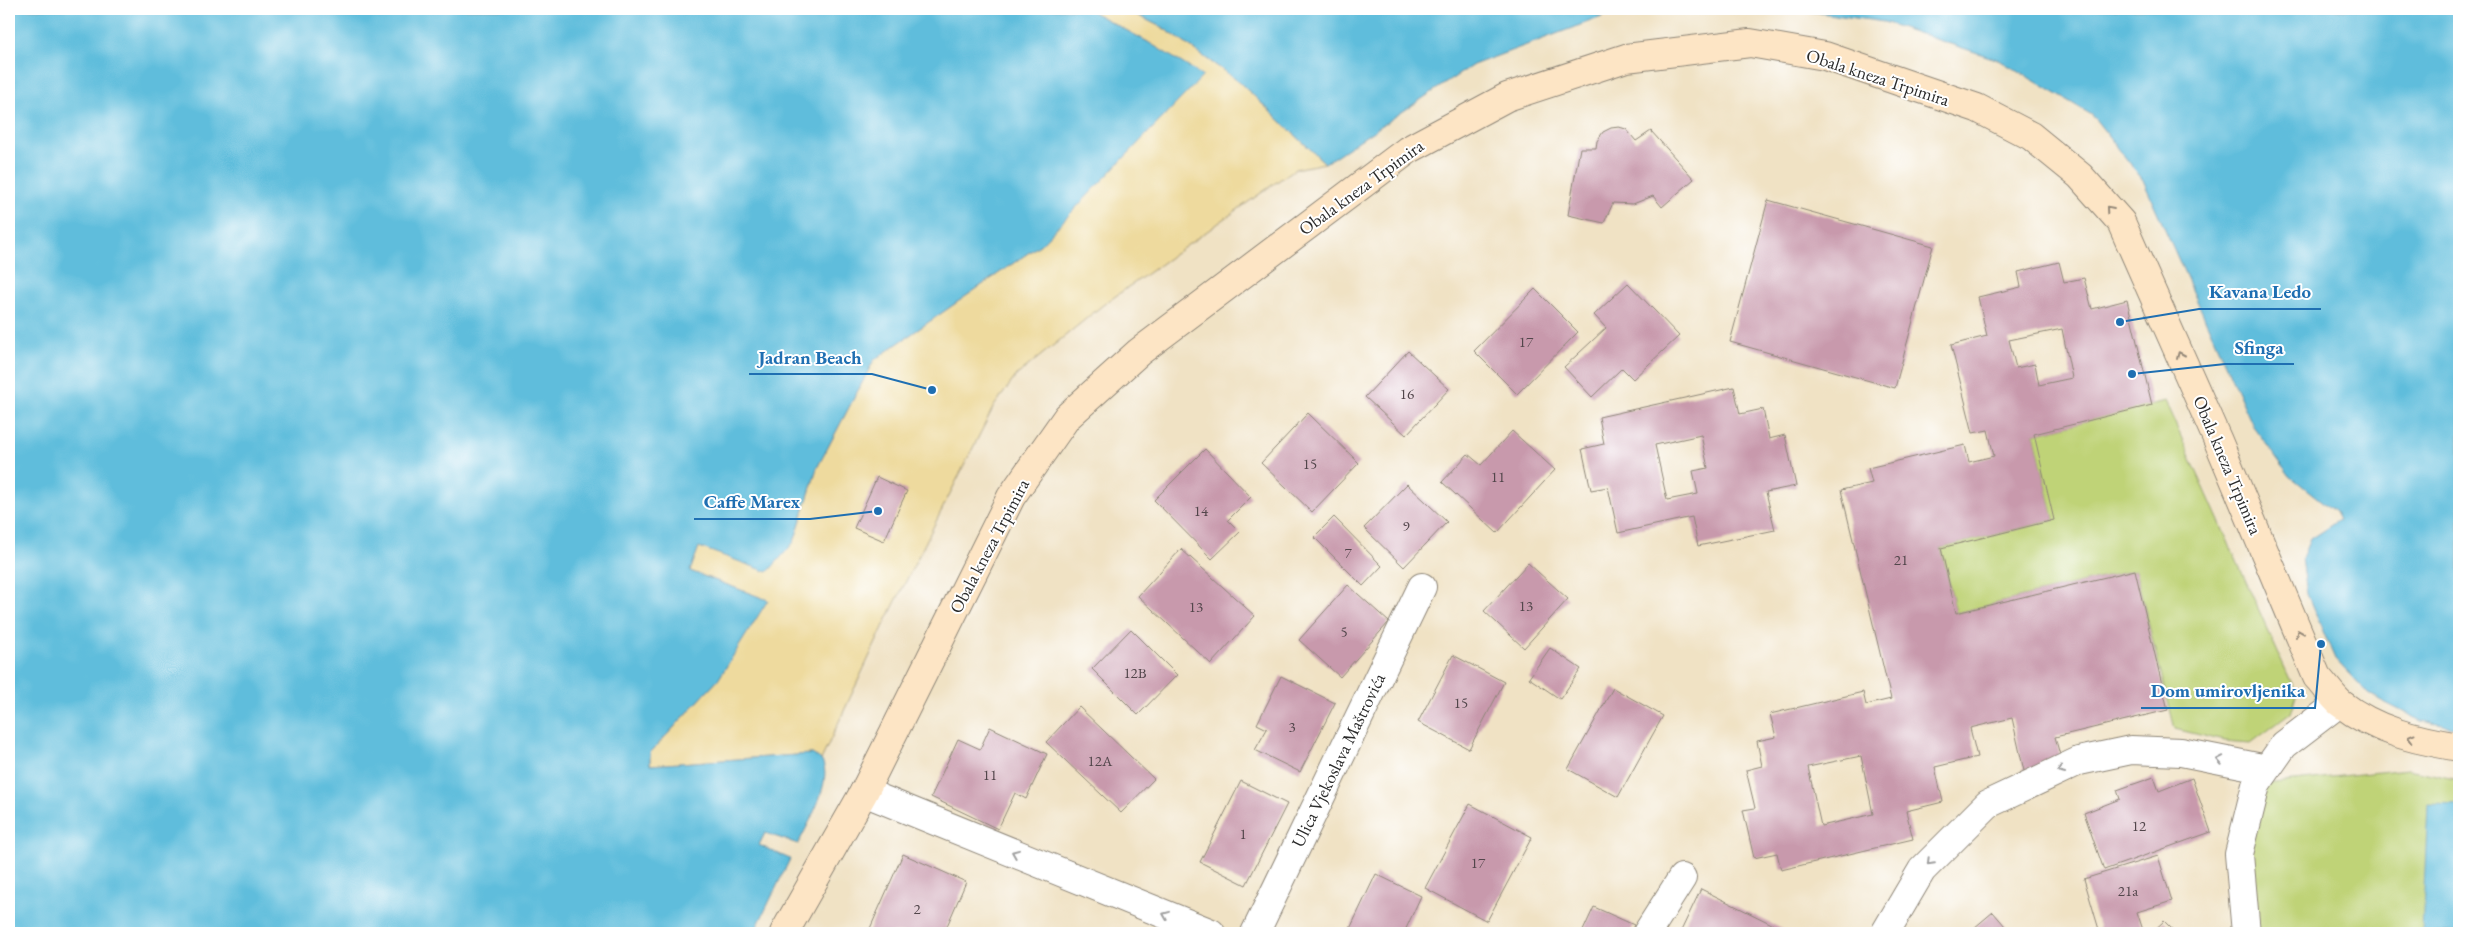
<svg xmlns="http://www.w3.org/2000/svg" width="2468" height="942" viewBox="0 0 2468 942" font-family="'EB Garamond',serif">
  <rect width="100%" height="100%" fill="#fff"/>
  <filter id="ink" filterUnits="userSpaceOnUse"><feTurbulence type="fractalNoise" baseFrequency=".02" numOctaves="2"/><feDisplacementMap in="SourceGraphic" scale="10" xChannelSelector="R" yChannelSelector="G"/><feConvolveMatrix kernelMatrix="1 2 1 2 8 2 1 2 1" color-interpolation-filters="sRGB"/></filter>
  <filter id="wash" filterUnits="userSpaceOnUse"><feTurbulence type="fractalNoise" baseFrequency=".0096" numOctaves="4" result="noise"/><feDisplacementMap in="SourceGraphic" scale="20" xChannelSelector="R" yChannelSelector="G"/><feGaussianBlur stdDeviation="1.12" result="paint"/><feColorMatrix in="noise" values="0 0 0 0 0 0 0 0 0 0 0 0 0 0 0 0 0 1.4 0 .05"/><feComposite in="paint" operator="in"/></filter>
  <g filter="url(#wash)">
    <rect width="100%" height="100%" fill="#f0e2c4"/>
    <!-- green -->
    <path fill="#bfd377" stroke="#757f51" d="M2165,401L2297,695L2291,713L2251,743L2225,741L2175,729L2135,570L1956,613L1941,548L2054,520L2034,434Z
      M2408,769L2459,780V933H2246L2256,785Z"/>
    <!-- sand -->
    <path fill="#eeda9e" stroke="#8c8264" d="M1087,9H1125L1165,29L1238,81L1325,163L1295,169L1103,305L1017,375L994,406L886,621L821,760L812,754L650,765V753L718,680L767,600L690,571L699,546L794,542L817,468L874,360L1041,244L1148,42Z"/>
    <!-- water -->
    <path fill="#5ebddc" stroke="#447484" d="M9,9H1087L1148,42L1203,76L1041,244L874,360L817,468L794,542L768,572L699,547L690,571L768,600L718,680L650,753V765L812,754C815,756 820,758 821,760C835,778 807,826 798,844L765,833L759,845L790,859L754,933H9Z
      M1125,9H1648L1615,12L1473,65L1325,163L1238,81L1165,29Z
      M1793,9H2459V728L2421,721L2368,694L2335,659L2307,594L2302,558L2310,539L2339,520L2335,512L2290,476L2253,426L2143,180L2092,115L1999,60L1884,22Z
      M2428,804L2459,805V933H2422Z"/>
    <g id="blocks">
      <!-- building -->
      <path fill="#c899ac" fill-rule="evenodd" d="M1619,127L1626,129L1636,141L1651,131L1694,179L1662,207L1653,196L1633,204L1613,203L1604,223L1568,215L1580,148H1596L1597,141L1603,132L1611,128Z
        M1768,200L1933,246L1895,388L1730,342Z
        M2059,262L2064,282L2084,278L2092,309L2127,300L2152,405L2034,434L2054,520L1941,548L1956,613L2135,570L2168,710L2055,737L2062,762L2024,771L2012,718L1970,728L1977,757L1935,767L1943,802L1906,811L1913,839L1781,870L1777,853L1754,858L1743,810L1755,808L1746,770L1762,766L1757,741L1776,737L1770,714L1863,692L1866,705L1891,699L1841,490L1872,483L1868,468L1965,445L1969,462L1994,456L1988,430L1973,433L1951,345L1987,336L1978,297L2021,287L2018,272ZM2062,329L2072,378L2039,385L2035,364L2016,368L2009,340ZM1861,756L1873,814L1821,826L1808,767Z
        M1628,283L1679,336L1633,379L1622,368L1592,397L1564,367L1606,328L1594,315Z
        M1535,289L1578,332L1517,394L1474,351Z
        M1408,351L1449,389L1406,435L1365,397Z
        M1734,387L1740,414L1763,409L1769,439L1785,435L1796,486L1766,492L1775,530L1698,546L1692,517L1618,533L1608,487L1591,490L1582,449L1604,444L1599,417ZM1701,435L1708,468L1693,471L1698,494L1667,500L1655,445Z
        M1308,413L1359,463L1312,512L1261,463Z
        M1512,431L1555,470L1497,533L1442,482L1468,454L1481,465Z
        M1205,449L1251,497L1228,520L1240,532L1212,559L1154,500Z
        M877,477L907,491L884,541L854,528Z
        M1407,484L1447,522L1404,567L1364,528Z
        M1334,517L1382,566L1363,586L1314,537Z
        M1181,549L1255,616L1211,664L1138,596Z
        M1528,563L1568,599L1524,648L1484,611Z
        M1348,585L1389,622L1340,677L1299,640Z
        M1131,629L1177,675L1138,715L1092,669Z
        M1550,648L1581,669L1560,699L1529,678Z
        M1453,655L1504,682L1469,749L1418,722Z
        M1281,676L1335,703L1300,772L1255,750L1267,729L1257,724Z
        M1613,688L1663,716L1618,797L1568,769Z
        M1079,707L1154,779L1121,813L1046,742Z
        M990,727L1047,754L1026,799L1015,793L998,829L931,797L958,739L980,749Z
        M2154,777L2159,791L2192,778L2211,832L2104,870L2084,813L2120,799L2117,790Z
        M1241,781L1287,804L1246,885L1200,862Z
        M1470,804L1532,837L1487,921L1425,888Z
        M903,854L966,882L944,933H868Z
        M2158,856L2172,901L2137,912L2144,933H2100L2084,879Z
        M1376,874L1421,896L1404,933H1348Z
        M1701,889L1790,933H1680Z
        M1594,907L1634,925L1630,933H1582Z
        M1993,912L2011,933H1968Z
        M2164,921L2176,933H2151Z"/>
    </g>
  </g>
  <g filter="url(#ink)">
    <use href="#blocks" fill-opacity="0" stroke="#8e8678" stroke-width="1"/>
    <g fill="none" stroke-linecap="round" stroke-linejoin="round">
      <defs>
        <path id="street" d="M864,792L1211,933
          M1255,933L1422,587
          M1647,933L1682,878
          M1885,933L1922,870L1988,804L2079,761L2131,750L2181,752L2267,769
          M2246,933L2239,854L2256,785L2284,745L2339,703"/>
        <path id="secondary" d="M784,933L864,792L1011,497L1067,417L1139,352L1408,150L1507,97L1626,58L1750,43L1825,56L1977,108L2031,136L2080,176L2121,222L2218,441L2317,677C2325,685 2332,696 2340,703C2376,731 2416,740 2459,747"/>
      </defs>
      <!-- street casing -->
      <use href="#street" stroke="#8e8678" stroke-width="30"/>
      <!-- secondary casing -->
      <use href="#secondary" stroke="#8e8678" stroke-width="30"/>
      <!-- street -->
      <use href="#street" stroke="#fff" stroke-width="28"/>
      <!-- secondary -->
      <use href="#secondary" stroke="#fde5c5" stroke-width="28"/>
    </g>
    <!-- one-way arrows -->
    <defs><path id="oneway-chevron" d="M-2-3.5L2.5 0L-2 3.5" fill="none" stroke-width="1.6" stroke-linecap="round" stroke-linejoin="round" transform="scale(1.25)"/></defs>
    <g stroke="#948878">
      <use href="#oneway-chevron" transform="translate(2109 209) rotate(-131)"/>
      <use href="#oneway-chevron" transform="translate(2180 355) rotate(-114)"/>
      <use href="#oneway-chevron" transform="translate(2299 633) rotate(-113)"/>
      <use href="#oneway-chevron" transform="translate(2411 738) rotate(-165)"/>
    </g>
    <g stroke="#a0a0a0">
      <use href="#oneway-chevron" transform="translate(2220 760) rotate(-169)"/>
      <use href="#oneway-chevron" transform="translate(2061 770) rotate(155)"/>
      <use href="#oneway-chevron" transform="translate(1015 853) rotate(-158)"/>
      <use href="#oneway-chevron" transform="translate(1930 862) rotate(135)"/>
      <use href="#oneway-chevron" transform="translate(1166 915) rotate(-158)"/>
    </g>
  </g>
  <g text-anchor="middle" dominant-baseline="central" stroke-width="4" stroke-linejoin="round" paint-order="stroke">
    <!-- number labels -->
    <g font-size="15" fill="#52464b">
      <text x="1526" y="341">17</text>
      <text x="1407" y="393">16</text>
      <text x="1310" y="463">15</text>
      <text x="1498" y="476">11</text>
      <text x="1201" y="510">14</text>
      <text x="1406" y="525">9</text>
      <text x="1348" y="552">7</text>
      <text x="1901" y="559">21</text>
      <text x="1526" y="605">13</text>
      <text x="1196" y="606">13</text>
      <text x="1344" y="631">5</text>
      <text x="1135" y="672">12B</text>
      <text x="1461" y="702">15</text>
      <text x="1292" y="726">3</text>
      <text x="1100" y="760">12A</text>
      <text x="990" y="774">11</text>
      <text x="2139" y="825">12</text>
      <text x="1243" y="833">1</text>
      <text x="1478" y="862">17</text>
      <text x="2128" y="890">21a</text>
      <text x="917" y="908">2</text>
    </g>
    <!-- street labels -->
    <g font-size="18" fill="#2b2b2b" stroke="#fff">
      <text transform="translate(1878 77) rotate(18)">Obala kneza Trpimira</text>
      <text transform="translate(1361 187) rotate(-36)">Obala kneza Trpimira</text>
      <text transform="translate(2228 465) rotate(67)">Obala kneza Trpimira</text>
      <text transform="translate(989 546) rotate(-62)">Obala kneza Trpimira</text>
      <text transform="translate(1338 760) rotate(-64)">Ulica Vjekoslava Maštrovića</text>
    </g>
  </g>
  <!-- callouts -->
  <path fill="none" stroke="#1f6fb2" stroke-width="2" d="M2120 322L2199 309H2321M2132 374L2225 364H2294M932 390L872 374H749M878 511L810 519H694M2321 644L2315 708H2141"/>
  <g fill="#1f6fb2" stroke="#fff" stroke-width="2">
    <circle cx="2120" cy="322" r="5"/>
    <circle cx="2132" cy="374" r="5"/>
    <circle cx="932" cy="390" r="5"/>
    <circle cx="878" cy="511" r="5"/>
    <circle cx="2321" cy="644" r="5"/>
  </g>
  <g font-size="19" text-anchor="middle" font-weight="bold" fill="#1f6fb2" stroke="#fff" stroke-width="4" stroke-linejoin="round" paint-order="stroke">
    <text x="2260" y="298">Kavana Ledo</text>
    <text x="2259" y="354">Sfinga</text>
    <text x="810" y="364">Jadran Beach</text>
    <text x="752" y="508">Caffe Marex</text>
    <text x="2228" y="697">Dom umirovljenika</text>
  </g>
  <!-- margin -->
  <rect width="2468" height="942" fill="none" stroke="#fff" stroke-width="30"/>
</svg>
